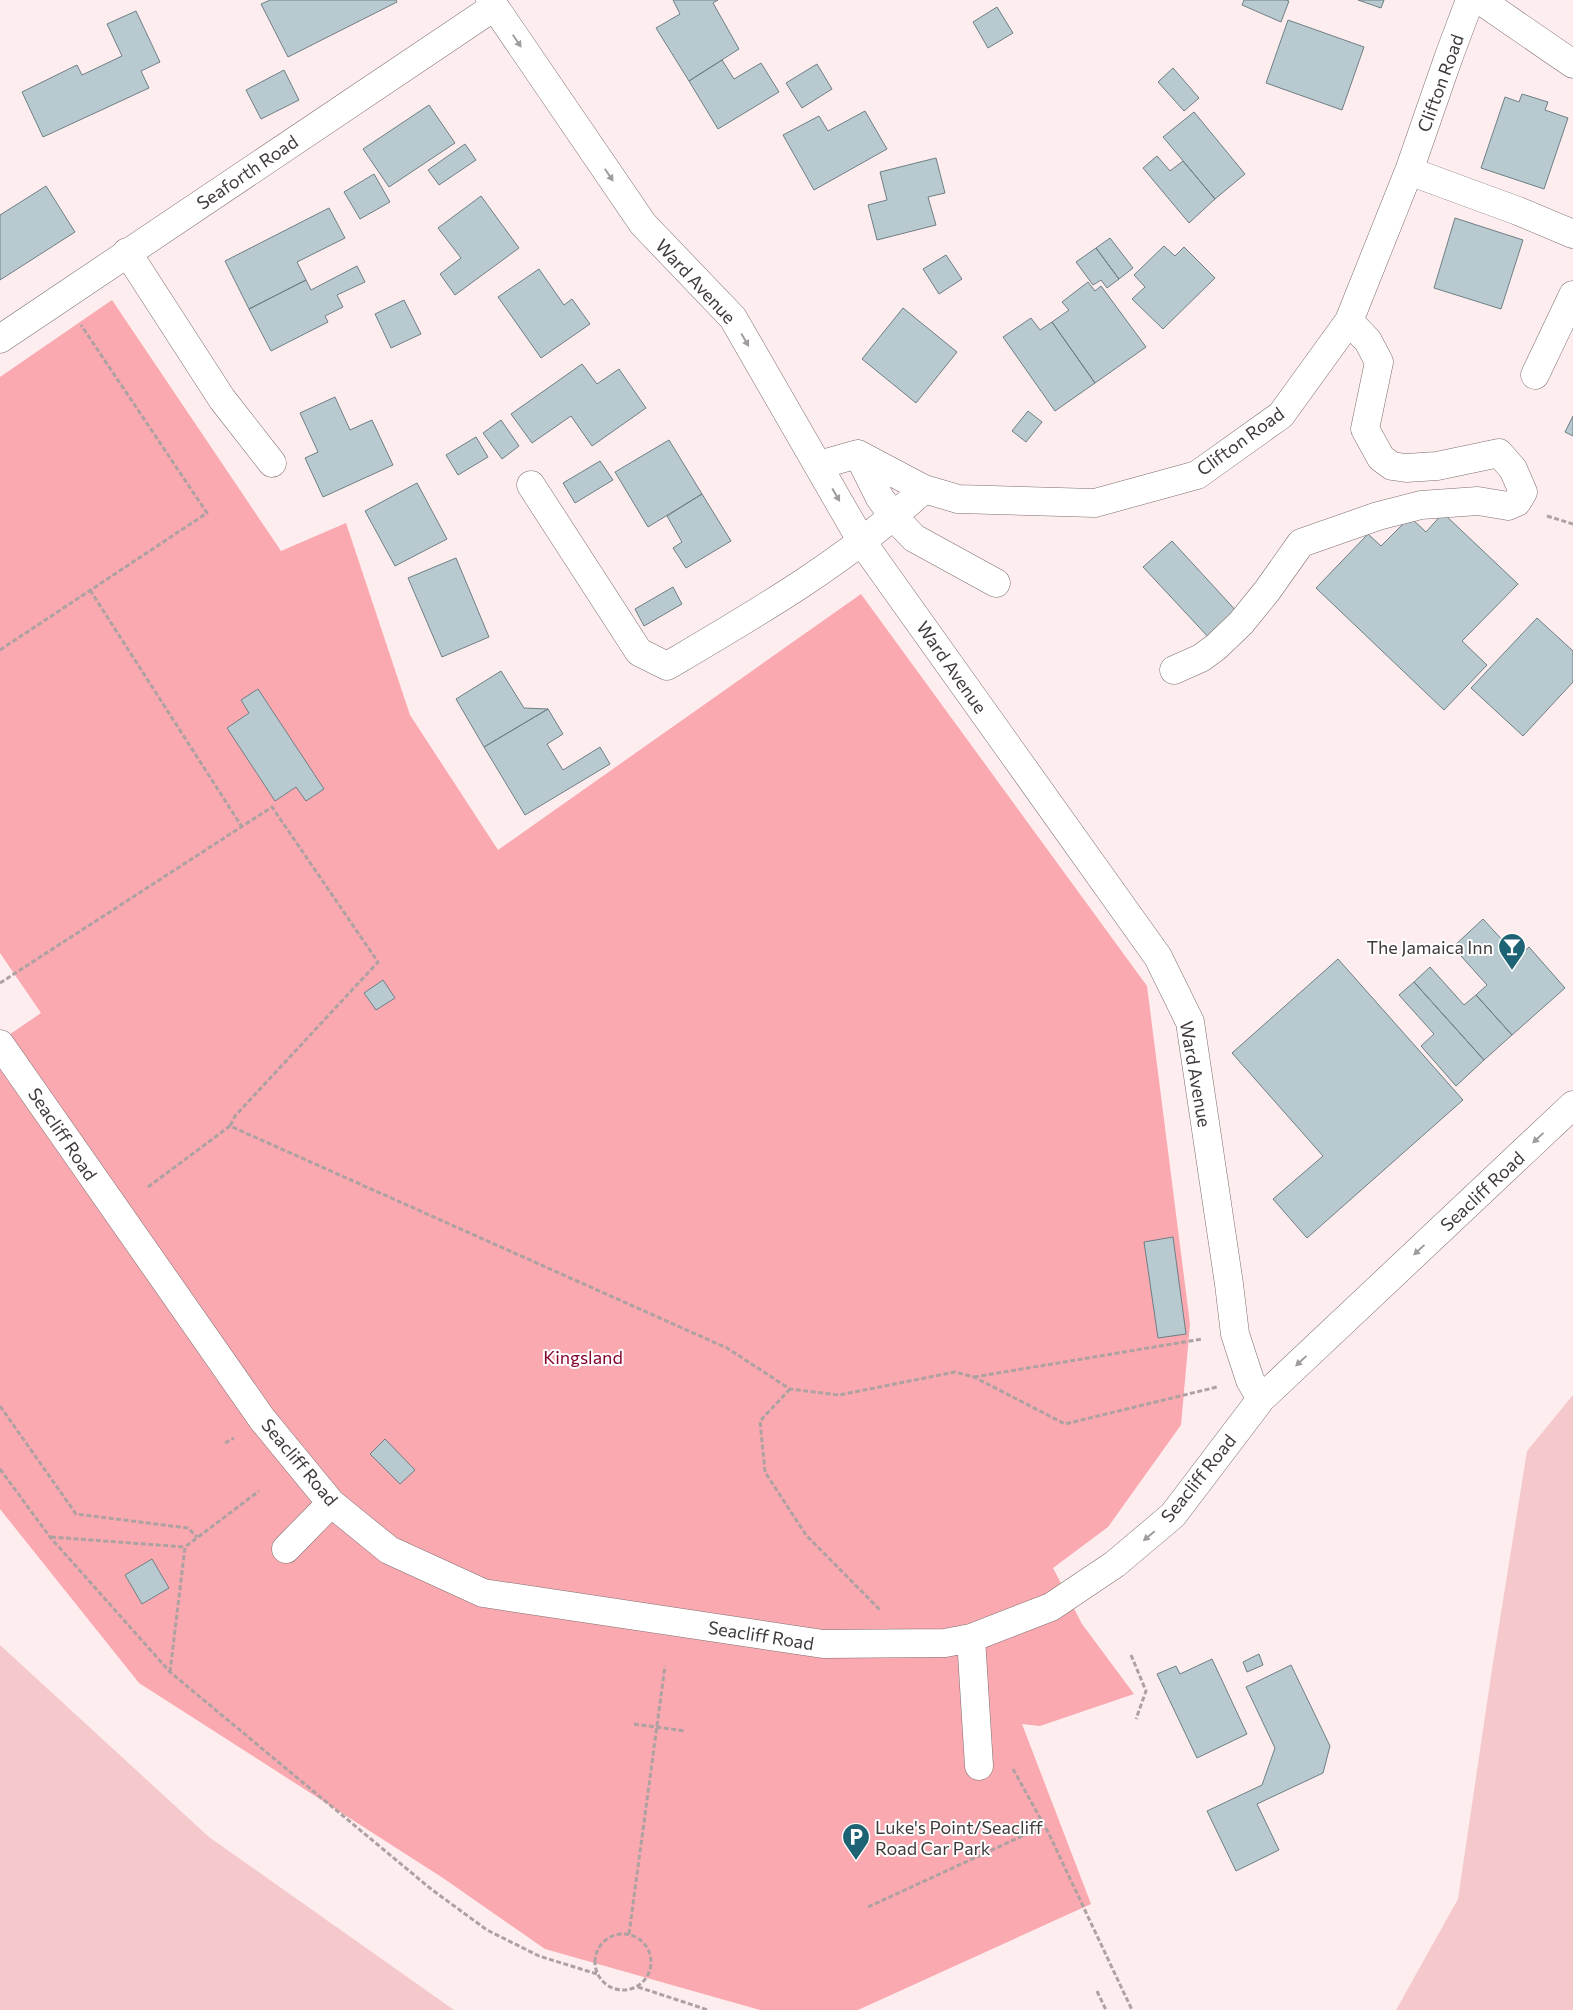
<svg xmlns="http://www.w3.org/2000/svg" width="1573" height="2010" viewBox="0 0 1573 2010" font-family="Commissioner,sans-serif">
  <rect width="100%" height="100%" fill="#fdedee"/>
  <!-- green -->
  <path fill="#faa9b0" d="M112,300L281,551L346,523L410,715L498,850L861,594L1147,986L1190,1324L1181,1425L1108,1527L1053,1568L1082,1624L1134,1694L1040,1726L1022,1724L1091,1904L858,2010H760L545,1949L443,1878L139,1683L0,1509V1041L41,1013L0,953V377Z"/>
  <!-- water -->
  <path fill="#f5c9cc" d="M1573,1395V2010H1396L1458,1899L1492,1669L1527,1451Z
    M0,1645L209,1837L454,2010H0Z"/>
  <!-- building -->
  <path fill="#b8cad0" stroke="#6e7f84" d="M270,0H396L397,2L288,57L261,4Z
    M673,0H718L713,3L739,49L689,81L656,28L680,14Z
    M1244,0H1286L1289,1L1281,22L1242,5Z
    M1358,0H1384L1381,8Z
    M997,7L1013,33L988,48L973,22Z
    M136,11L160,62L141,71L149,88L43,137L22,92L77,65L82,75L122,56L107,24Z
    M1288,20L1364,47L1342,110L1266,83Z
    M722,60L734,79L761,63L779,92L718,129L689,81Z
    M817,64L832,89L802,108L786,83Z
    M1173,68L1199,98L1184,111L1158,82Z
    M284,70L299,100L261,119L246,90Z
    M1522,94L1548,102L1545,110L1568,118L1544,189L1481,168L1505,97L1519,102Z
    M429,105L455,143L389,187L363,149Z
    M865,111L887,149L814,190L783,135L819,116L828,131Z
    M1194,112L1245,174L1215,199L1163,137Z
    M465,144L476,160L439,185L428,170Z
    M1157,156L1170,171L1183,161L1215,199L1189,223L1143,168Z
    M936,158L945,193L928,197L936,225L877,240L868,205L887,200L880,172Z
    M374,174L390,202L360,219L344,192Z
    M46,186L75,232L0,280V215Z
    M481,196L519,248L455,295L440,274L461,258L438,228Z
    M329,208L345,238L297,262L306,280L249,309L225,261Z
    M1455,218L1523,240L1501,309L1434,288Z
    M1110,238L1133,268L1119,279L1096,248Z
    M1164,246L1175,256L1184,247L1215,278L1163,329L1132,299L1145,287L1134,275Z
    M1096,248L1119,279L1107,288L1101,280L1093,285L1076,262Z
    M946,255L962,279L939,294L923,269Z
    M357,266L365,282L337,295L343,307L325,316L328,322L271,351L249,309L306,280L311,290Z
    M539,269L564,305L572,299L590,324L541,358L498,297Z
    M1088,282L1095,291L1101,286L1146,347L1095,383L1052,322L1069,310L1062,302Z
    M404,300L421,334L391,348L375,314Z
    M903,308L957,352L916,403L862,359Z
    M1031,318L1040,330L1052,322L1095,383L1055,411L1003,337Z
    M582,364L597,384L619,369L646,408L592,446L571,416L532,443L511,414Z
    M335,397L350,430L372,420L393,465L323,497L305,458L318,452L300,413Z
    M1028,411L1042,422L1026,442L1012,431Z
    M1573,416V436L1565,432Z
    M501,420L519,446L502,459L483,433Z
    M476,437L488,457L458,475L446,455Z
    M669,440L702,494L648,527L615,472Z
    M600,461L613,480L575,503L563,483Z
    M417,483L447,539L395,566L365,511Z
    M702,494L731,541L686,568L673,548L682,542L667,516Z
    M1443,513L1518,584L1462,641L1487,665L1444,710L1316,588L1368,534L1381,546L1410,517L1426,532Z
    M1172,541L1239,614L1211,640L1143,567Z
    M456,558L489,637L442,657L408,578Z
    M673,587L682,604L644,626L635,609Z
    M1537,618L1573,651V682L1523,736L1471,688Z
    M501,671L524,708L548,709L484,747L456,699Z
    M258,689L324,789L306,801L296,787L275,801L227,728L249,713L241,700Z
    M548,709L563,734L547,744L563,770L600,747L610,764L525,815L484,747Z
    M1483,919L1518,957L1529,947L1565,988L1512,1035L1476,995L1487,985L1453,947Z
    M1338,959L1463,1100L1307,1238L1273,1199L1323,1156L1232,1053Z
    M1430,967L1464,1005L1476,995L1512,1035L1484,1060L1414,982Z
    M383,980L395,998L376,1010L364,993Z
    M1414,982L1484,1060L1456,1086L1421,1046L1434,1034L1399,995Z
    M1173,1237L1186,1334L1158,1338L1144,1242Z
    M385,1439L415,1470L400,1484L370,1454Z
    M152,1559L169,1588L142,1604L125,1575Z
    M1259,1654L1263,1665L1247,1672L1243,1662Z
    M1212,1659L1247,1734L1197,1758L1157,1674L1176,1666L1180,1674Z
    M1291,1665L1330,1746L1323,1773L1257,1804L1279,1850L1236,1871L1207,1811L1262,1785L1275,1748L1246,1687Z"/>
  <g fill="none" stroke-linecap="round" stroke-linejoin="round">
    <defs>
      <path id="minor" d="M490,0L643,224L733,318L862,542L1158,957L1190,1022L1229,1284L1235,1334L1250,1380L1261,1399
        M1480,0L1573,64
        M1409,171L1518,211L1573,234
        M127,252L222,399L272,463
        M0,339L494,7
        M1535,375L1573,295
        M858,454L880,498L894,517L914,538L996,583
        M819,465L858,454L924,489L958,499L1095,503L1197,475L1281,415L1349,321L1409,171L1449,56L1470,0
        M531,485L639,652L667,666C757,613 847,561 924,489
        M1174,670L1201,658L1216,647L1241,623L1267,591L1301,543L1378,516L1421,505L1478,501L1508,506L1517,502L1523,492L1513,469L1499,453L1437,466L1406,468L1392,466L1381,458L1365,429L1379,362L1368,341L1349,321
        M0,1044L262,1419L331,1503L389,1550L483,1593L823,1644L945,1643L971,1638L1051,1607L1115,1564L1173,1515L1261,1399L1573,1105
        M286,1549L331,1503
        M971,1638L979,1766"/>
    </defs>
    <!-- minor casing -->
    <use href="#minor" stroke="#7f6e6f" stroke-width="29"/>
    <!-- path -->
    <path stroke="#aea1a2" stroke-width="3" stroke-dasharray="5 2.5" stroke-linecap="butt" d="M1547,516L1573,524
      M90,590L242,827
      M0,650L207,513L81,325
      M0,983L272,807L378,962L235,1116L230,1126
      M148,1187L230,1126L727,1348L790,1389L839,1395L955,1372L974,1377L1065,1424L1217,1387
      M974,1377L1202,1339
      M790,1389L760,1421L765,1472L806,1535L880,1610
      M0,1406L76,1514L188,1528L197,1537
      M225,1443L234,1438
      M0,1469L50,1537L170,1672L431,1889L487,1930L539,1956L597,1974
      M51,1537L185,1547
      M1131,1655L1146,1691L1136,1719
      M170,1672L185,1547L259,1491
      M634,1724L686,1731
      M1013,1769L1049,1834L1132,2010
      M868,1907L1044,1826
      M595 1962a28 28 0 1 1 56 0a28 28 0 1 1-56 0Z
      M629,1934L665,1666
      M638,1987L708,2010
      M1097,1991L1106,2010"/>
    <!-- minor -->
    <use href="#minor" stroke="#fff" stroke-width="28"/>
  </g>
  <!-- one-way arrows -->
  <defs><path id="oneway-solid" d="M-6-.8H1V-3.2L6.5 0L1 3.2V.8H-6Z" transform="scale(1.25)"/></defs>
  <g fill="#a09c9c">
    <use href="#oneway-solid" transform="translate(517 41) rotate(56)"/>
    <use href="#oneway-solid" transform="translate(609 175) rotate(56)"/>
    <use href="#oneway-solid" transform="translate(745 340) rotate(60)"/>
    <use href="#oneway-solid" transform="translate(836 495) rotate(60)"/>
    <use href="#oneway-solid" transform="translate(1538 1138) rotate(137)"/>
    <use href="#oneway-solid" transform="translate(1419 1250) rotate(137)"/>
    <use href="#oneway-solid" transform="translate(1301 1361) rotate(137)"/>
    <use href="#oneway-solid" transform="translate(1149 1536) rotate(140)"/>
  </g>
  <!-- icons -->
  <defs>
    <symbol id="bar-pin" viewBox="-11 -11 22 30"><path d="M0 17L-7.5 6A9.5 9.5 0 1 1 7.5 6Z" fill="#1e6374" stroke="#fff"/><path d="M-6-5H6L.8 .8V4.5H3.5V6h-7V4.5H-.8V.8Z" fill="#fff"/></symbol>
    <symbol id="parking-pin" viewBox="-11 -11 22 30"><path d="M0 17L-7.5 6A9.5 9.5 0 1 1 7.5 6Z" fill="#1e6374" stroke="#fff"/><path d="M-3.5-5.5H1a3.5 3.5 0 0 1 0 7H-1V5.5H-3.5ZM-1-3.4V-.6H.8a1.4 1.4 0 0 0 0-2.8Z" fill="#fff"/></symbol>
  </defs>
  <g fill-rule="evenodd">
    <use href="#bar-pin" x="1496" y="931" width="32" height="43"/>
    <use href="#parking-pin" x="840" y="1821" width="32" height="43"/>
  </g>
  <g text-anchor="middle" dominant-baseline="central" stroke-width="4" stroke-linejoin="round" paint-order="stroke">
    <!-- street labels -->
    <g font-size="18" fill="#413a3a" stroke="#fff">
      <text transform="translate(1440 83) rotate(-70)">Clifton Road</text>
      <text transform="translate(247 172) rotate(-34)">Seaforth Road</text>
      <text transform="translate(696 281) rotate(47)">Ward Avenue</text>
      <text transform="translate(1240 441) rotate(-36)">Clifton Road</text>
      <text transform="translate(952 667) rotate(55)">Ward Avenue</text>
      <text transform="translate(1196 1074) rotate(80)">Ward Avenue</text>
      <text transform="translate(63 1134) rotate(56)">Seacliff Road</text>
      <text transform="translate(1482 1191) rotate(-43)">Seacliff Road</text>
      <text transform="translate(300 1462) rotate(50)">Seacliff Road</text>
      <text transform="translate(1198 1478) rotate(-51)">Seacliff Road</text>
      <text transform="translate(761 1635) rotate(9)">Seacliff Road</text>
    </g>
    <!-- poi labels -->
    <g font-size="18" fill="#413a3a" stroke="#fff" text-anchor="end">
      <text x="1493" y="947">The Jamaica Inn</text>
      <text x="875" y="1827" text-anchor="start">Luke's Point/Seacliff<tspan x="875" dy="21">Road Car Park</tspan></text>
    </g>
    <!-- park labels -->
    <g font-size="18" fill="#85042d" stroke="#fff">
      <text x="583" y="1357">Kingsland</text>
    </g>
  </g>
</svg>
